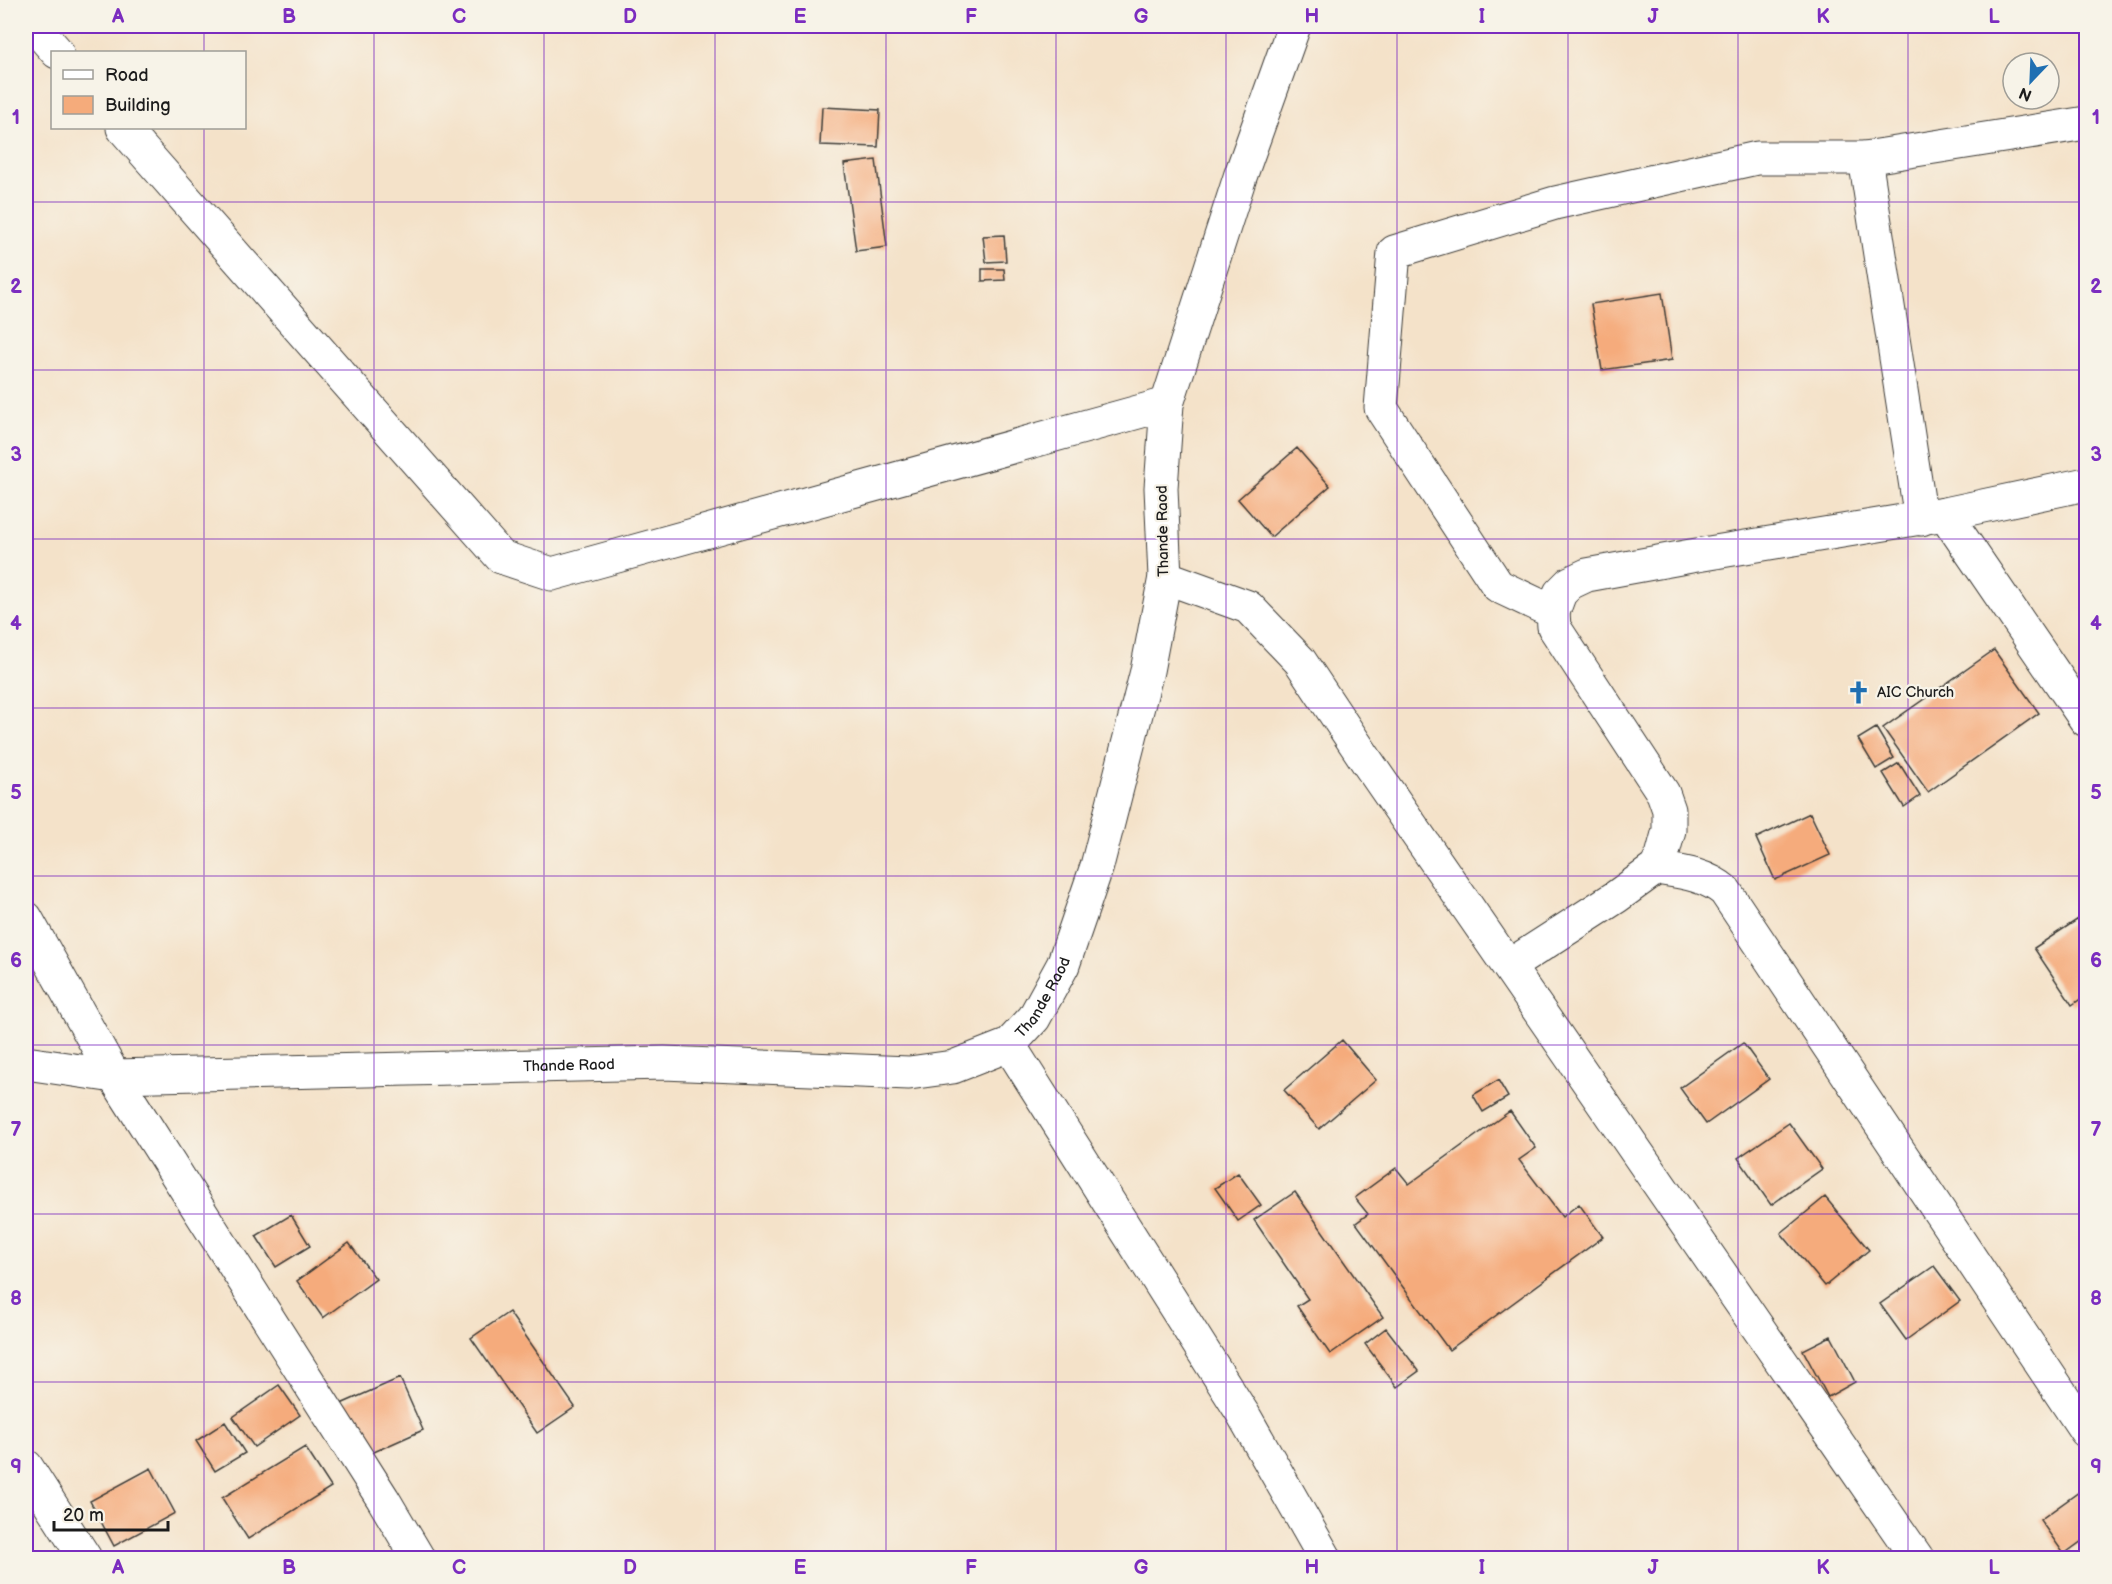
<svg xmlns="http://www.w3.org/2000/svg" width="2112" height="1584" viewBox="0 0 2112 1584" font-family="'Balsamiq Sans',sans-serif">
  <rect width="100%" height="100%" fill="#f7f3e8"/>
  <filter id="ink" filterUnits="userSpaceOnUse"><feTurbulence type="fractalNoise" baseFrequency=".0167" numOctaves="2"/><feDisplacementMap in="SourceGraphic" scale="12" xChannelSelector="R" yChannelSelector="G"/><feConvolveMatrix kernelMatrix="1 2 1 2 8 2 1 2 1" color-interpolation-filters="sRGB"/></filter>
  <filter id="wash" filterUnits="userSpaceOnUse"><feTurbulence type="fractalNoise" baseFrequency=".008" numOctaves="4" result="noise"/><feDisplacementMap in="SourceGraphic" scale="24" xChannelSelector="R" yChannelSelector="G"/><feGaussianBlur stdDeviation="1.35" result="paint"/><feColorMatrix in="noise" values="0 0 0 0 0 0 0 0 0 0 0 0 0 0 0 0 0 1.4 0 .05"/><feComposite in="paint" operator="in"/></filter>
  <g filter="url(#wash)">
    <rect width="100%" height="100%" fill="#f4e2c9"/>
    <g id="blocks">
      <!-- building -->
      <path fill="#f5ab7b" d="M822,107L880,110L878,147L820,145Z
        M876,160L887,247L856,251L844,164Z
        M1004,235L1006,261L986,262L983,236Z
        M982,269H1004L1005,280L982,281Z
        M1662,293L1672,360L1602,370L1591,304Z
        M1297,448L1330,486L1271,537L1238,499Z
        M1994,650L2039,713L1928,792L1883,728Z
        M1876,728L1894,758L1876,769L1858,739Z
        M1899,763L1920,796L1904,807L1883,773Z
        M1810,813L1830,855L1775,880L1756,838Z
        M2086,914V995L2072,1005L2034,948Z
        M1342,1040L1376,1080L1319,1129L1284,1090Z
        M1743,1043L1769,1079L1706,1124L1680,1088Z
        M1498,1080L1508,1097L1483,1112L1473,1095Z
        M1510,1111L1536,1148L1519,1160L1562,1217L1579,1204L1603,1237L1449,1350L1356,1223L1368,1214L1355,1198L1396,1168L1409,1184Z
        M1789,1123L1822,1169L1771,1205L1738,1158Z
        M1238,1173L1261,1205L1238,1221L1215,1188Z
        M1295,1192L1383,1317L1330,1354L1297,1306L1308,1299L1254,1220Z
        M1825,1197L1869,1250L1825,1286L1781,1233Z
        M291,1215L310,1246L276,1267L256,1236Z
        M349,1243L376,1279L323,1318L297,1281Z
        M1934,1266L1960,1301L1906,1340L1880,1304Z
        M509,1312L575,1407L537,1433L471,1338Z
        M1386,1328L1419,1371L1397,1387L1365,1344Z
        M1831,1336L1855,1382L1828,1397L1803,1350Z
        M400,1378L423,1430L365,1456L341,1404Z
        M279,1385L300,1415L254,1447L233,1417Z
        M225,1422L245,1453L215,1471L196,1441Z
        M305,1447L331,1487L248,1539L222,1498Z
        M151,1468L175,1513L114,1546L90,1501Z
        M2086,1487V1538L2064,1554L2040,1520Z"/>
    </g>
  </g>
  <g filter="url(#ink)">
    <use href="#blocks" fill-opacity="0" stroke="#3c3a36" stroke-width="1.5"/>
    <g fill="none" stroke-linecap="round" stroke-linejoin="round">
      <defs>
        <g id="street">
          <path d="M34,26L57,52"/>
          <path d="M123,128L501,557L552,574L1167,404"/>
          <path d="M1945,514L2086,720"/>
          <path d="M1921,519L1865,158L2086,123"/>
          <path d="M1165,577L1248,607L1300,661L1368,763L1917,1558"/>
          <path d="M1553,612L1498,586L1381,408L1394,252L1555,203L1757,158H1865"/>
          <path d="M1656,868C1681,872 1705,874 1725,891L2086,1431"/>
          <path d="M26,918L114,1076L383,1499L418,1558"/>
          <path d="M1509,966L1616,897L1656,868L1662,856L1669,830V810L1663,793L1554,627L1553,612L1560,593L1570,583L1587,575L1691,556L1945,514L2086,484"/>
          <path d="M1009,1045L1243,1414L1325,1558"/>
          <path id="s1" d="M26,1063L114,1076L664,1063L909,1073L953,1067L1009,1045L1034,1018L1063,965L1097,866L1147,671L1165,577L1161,488L1167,404L1240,177L1294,26"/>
          <path d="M26,1466L85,1558"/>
        </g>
      </defs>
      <!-- street casing -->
      <use href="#street" stroke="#3c3a36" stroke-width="35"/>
      <!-- street -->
      <use href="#street" stroke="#fff" stroke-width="33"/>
    </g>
  </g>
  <!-- grid -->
  <path fill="none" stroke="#7b2cbf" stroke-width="1.5" stroke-opacity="0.55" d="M204,26V52M374,26V1558M544,26V1558M715,26V1558M886,26V1558M1056,26V1558M1226,26V1558M1397,26V1558M1568,26V1558M1738,26V1558M1908,26V1558M204,128V1558M26,202H2086M26,370H2086M26,539H2086M26,708H2086M26,876H2086M26,1045H2086M26,1214H2086M26,1382H2086"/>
  <!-- icons -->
  <defs>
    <symbol id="church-bare" viewBox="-9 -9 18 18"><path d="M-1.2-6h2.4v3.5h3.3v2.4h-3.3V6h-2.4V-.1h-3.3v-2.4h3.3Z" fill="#1f6fb2" stroke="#f7f3e8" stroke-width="2.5" paint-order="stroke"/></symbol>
  </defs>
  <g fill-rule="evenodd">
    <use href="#church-bare" x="1842" y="676" width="33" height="33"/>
  </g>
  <g text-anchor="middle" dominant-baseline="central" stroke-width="4.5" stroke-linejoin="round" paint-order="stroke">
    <!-- street labels -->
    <g font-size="15" fill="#1c1c1c" stroke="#f7f3e8">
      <text transform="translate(1163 531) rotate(-91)">Thande Raod</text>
      <text stroke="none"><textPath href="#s1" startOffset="1048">Thande Raod</textPath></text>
      <text stroke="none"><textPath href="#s1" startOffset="544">Thande Raod</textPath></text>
    </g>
    <!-- poi labels -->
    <g font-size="15" fill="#1c1c1c" stroke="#f7f3e8" text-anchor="start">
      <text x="1877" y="692">AIC Church</text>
    </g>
  </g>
  <!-- margin -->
  <rect width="2112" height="1584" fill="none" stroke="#f7f3e8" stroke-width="66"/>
  <!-- legend -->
  <rect x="51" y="51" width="195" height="78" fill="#f7f3e8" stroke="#9f9d96" stroke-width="1.5"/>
  <rect x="63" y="70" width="30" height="9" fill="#ffffff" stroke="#9f9d96" stroke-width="1.5"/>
  <text x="105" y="81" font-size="18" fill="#1c1c1c">Road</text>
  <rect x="63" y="96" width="30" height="18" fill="#f5ab7b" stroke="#9f9d96" stroke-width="1.5"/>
  <text x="105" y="111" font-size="18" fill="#1c1c1c">Building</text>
  <!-- north arrow -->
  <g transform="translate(2031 81) rotate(203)"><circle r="28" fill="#f7f3e8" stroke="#9f9d96" stroke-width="1.5"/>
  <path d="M0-4.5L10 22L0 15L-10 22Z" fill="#1f6fb2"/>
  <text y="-9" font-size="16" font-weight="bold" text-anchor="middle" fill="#1c1c1c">N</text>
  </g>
  <!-- scale -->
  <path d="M54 1521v9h114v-9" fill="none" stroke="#1c1c1c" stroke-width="3"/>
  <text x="63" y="1521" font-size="18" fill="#1c1c1c" stroke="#f7f3e8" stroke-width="4.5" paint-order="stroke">20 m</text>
  <rect x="33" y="33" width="2046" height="1518" fill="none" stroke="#7b2cbf" stroke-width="2"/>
  <g font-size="20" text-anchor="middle" font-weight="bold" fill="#7b2cbf">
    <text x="118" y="23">A</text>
    <text x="289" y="23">B</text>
    <text x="459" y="23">C</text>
    <text x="630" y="23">D</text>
    <text x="800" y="23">E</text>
    <text x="971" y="23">F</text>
    <text x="1141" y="23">G</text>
    <text x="1312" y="23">H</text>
    <text x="1482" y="23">I</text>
    <text x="1653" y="23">J</text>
    <text x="1823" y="23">K</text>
    <text x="1994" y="23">L</text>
    <text x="16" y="124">1</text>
    <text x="2096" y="124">1</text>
    <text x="16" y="293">2</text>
    <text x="2096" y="293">2</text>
    <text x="16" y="461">3</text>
    <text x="2096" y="461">3</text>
    <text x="16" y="630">4</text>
    <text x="2096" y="630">4</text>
    <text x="16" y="799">5</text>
    <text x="2096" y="799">5</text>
    <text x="16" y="967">6</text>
    <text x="2096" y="967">6</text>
    <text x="16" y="1136">7</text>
    <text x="2096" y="1136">7</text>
    <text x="16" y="1305">8</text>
    <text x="2096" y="1305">8</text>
    <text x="16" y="1473">9</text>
    <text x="2096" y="1473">9</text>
    <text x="118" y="1574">A</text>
    <text x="289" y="1574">B</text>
    <text x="459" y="1574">C</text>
    <text x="630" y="1574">D</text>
    <text x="800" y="1574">E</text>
    <text x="971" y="1574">F</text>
    <text x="1141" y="1574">G</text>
    <text x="1312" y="1574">H</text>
    <text x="1482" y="1574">I</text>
    <text x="1653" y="1574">J</text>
    <text x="1823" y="1574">K</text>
    <text x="1994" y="1574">L</text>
  </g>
</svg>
